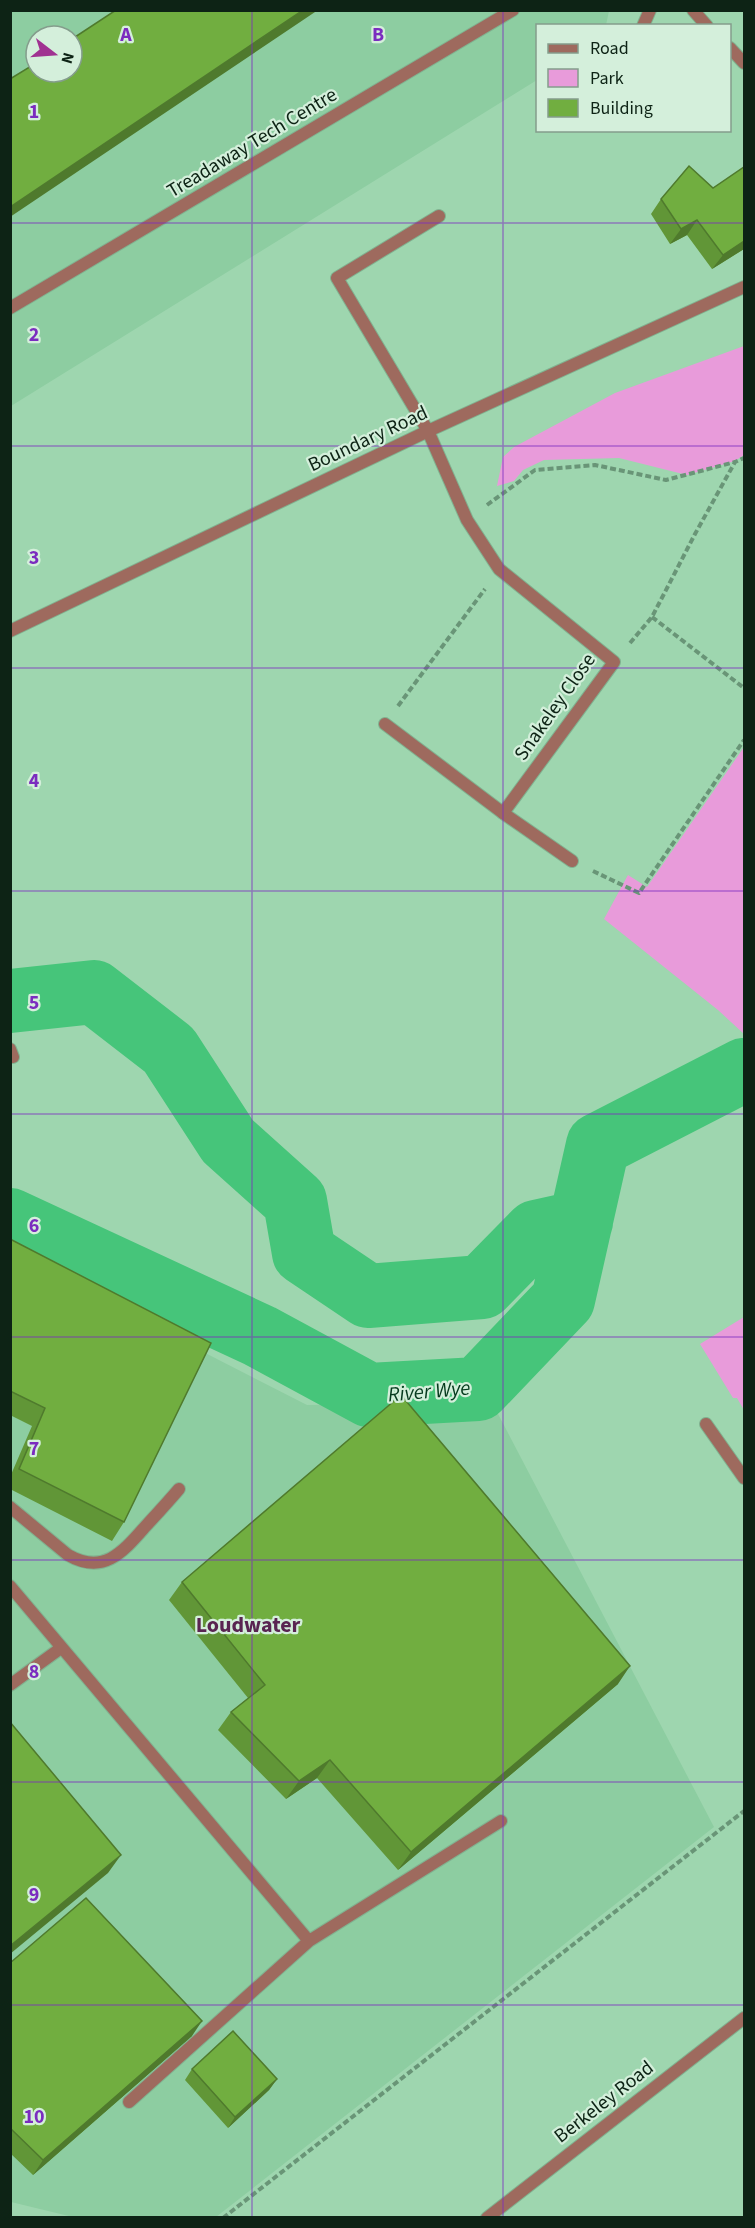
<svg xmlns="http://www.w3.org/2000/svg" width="755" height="2228" viewBox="0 0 755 2228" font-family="'Source Sans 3',sans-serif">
  <rect width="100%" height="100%" fill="#9ed6af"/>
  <!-- built -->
  <path fill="#8dcda1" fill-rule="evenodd" d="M11,11H609L606,25L538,26L537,80L11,406ZM36,36H72V72H36Z
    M10,1253L307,1405L373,1404L483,1391L497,1412L714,1827L216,2217H73L11,2202Z"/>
  <!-- green -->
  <path fill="#e89bda" d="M744,346V455L735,461L687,475L619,458L544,460L523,470L514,481L497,486L503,457L514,447L615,393Z
    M744,747V1034L718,1010L604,919L628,875L647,887Z
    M744,1317V1410L737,1398H733L700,1344Z"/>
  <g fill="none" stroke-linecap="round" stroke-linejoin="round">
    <!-- river -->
    <path stroke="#46c57a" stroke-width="64" d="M10,1001L94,992L169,1050L228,1141L295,1201L304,1253L368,1296L482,1287L536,1232L581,1222
      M10,1220L260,1336L369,1395L478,1389L563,1300L598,1145L744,1070"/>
    <defs>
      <path id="service" d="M643,26L650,10
        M10,308L513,10
        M428,431L337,278L439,216
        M503,813L572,861
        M10,1507L68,1555C103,1575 122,1553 144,1528C156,1515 168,1502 179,1489
        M10,1586L309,1941
        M10,1685L61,1648
        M129,2102L309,1941L501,1821"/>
      <path id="minor" d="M693,10L707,26
        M730,48L744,63
        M10,631L428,431L744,287
        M385,724L503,813L614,662L499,569L467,520L428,431
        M10,1049L13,1057
        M706,1424L744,1478
        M487,2218L744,2018"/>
    </defs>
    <!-- service casing -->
    <use href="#service" stroke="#81b290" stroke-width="14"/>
    <!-- minor casing -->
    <use href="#minor" stroke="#81b290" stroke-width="14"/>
    <!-- path -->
    <path stroke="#699577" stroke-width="4" stroke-dasharray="6 3" stroke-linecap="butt" d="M487,505L535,470L595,465L666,480L735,462
      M652,617L744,688
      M630,643L652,617L695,534L735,462L744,458
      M398,706L485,589
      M593,871L639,893L744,740
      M223,2218L744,1811"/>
    <!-- service -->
    <use href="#service" stroke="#9e6a5e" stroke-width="12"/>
    <!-- minor -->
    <use href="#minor" stroke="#9e6a5e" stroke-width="12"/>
  </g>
  <!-- wall -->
  <path fill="#619637" d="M661,199L744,249L712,269L687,235L670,244L651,214Z
    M10,1239L124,1522L112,1541L10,1489V1477L32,1426L10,1415Z
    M182,1582L618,1684L398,1870L317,1778L286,1799L218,1730L231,1712L248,1698L169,1600Z
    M10,1963L192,2036L33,2175L10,2153Z
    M192,2069L277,2079L269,2090L228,2128L185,2080Z"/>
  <!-- shaded-wall -->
  <path fill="#4f7a2d" d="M303,10H318L10,217V207Z
    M697,220L687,235L670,244L681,229Z
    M744,241V249L712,269L723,255Z
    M630,1666L618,1684L398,1870L411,1852Z
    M330,1760L317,1778L286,1799L299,1781Z
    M121,1855L108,1873L10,1954V1946Z
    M202,2021L192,2036L33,2175L43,2160Z
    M277,2079L269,2090L228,2128L235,2117Z"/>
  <!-- building -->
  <path fill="#71ae40" stroke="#4f7a2d" stroke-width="1.5" d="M116,10H303L10,207V79L36,63V72H72V39Z
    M689,166L713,188L744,167V241L723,255L697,220L681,229L661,199Z
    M10,1239L211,1343L124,1522L19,1469L45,1408L10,1391Z
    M401,1395L630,1666L411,1852L330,1760L299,1781L231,1712L265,1685L182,1582Z
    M10,1722L121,1855L10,1946Z
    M86,1898L202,2021L43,2160L10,2128V1963Z
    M233,2031L277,2079L235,2117L192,2069Z"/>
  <!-- grid -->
  <path fill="none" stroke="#7b2cbf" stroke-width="1.5" stroke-opacity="0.55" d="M252,10V2218M503,10V2218M10,223H744M10,446H744M10,668H744M10,891H744M10,1114H744M10,1337H744M10,1560H744M10,1782H744M10,2005H744"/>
  <g text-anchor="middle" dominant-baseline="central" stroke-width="4.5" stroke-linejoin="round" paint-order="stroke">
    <!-- street labels -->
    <g font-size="20" fill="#0d2315" stroke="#d4efdb">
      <text transform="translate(252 143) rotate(-31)">Treadaway Tech Centre</text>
      <text transform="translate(368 439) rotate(-25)">Boundary Road</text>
      <text transform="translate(555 707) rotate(-55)">Snakeley Close</text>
      <text transform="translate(604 2102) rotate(-38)">Berkeley Road</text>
    </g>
    <!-- water labels -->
    <g font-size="21" font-style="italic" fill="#063b1e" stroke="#d4efdb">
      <text transform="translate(429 1391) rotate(-5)">River Wye</text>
    </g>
    <!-- quarter labels -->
    <g font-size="22" font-weight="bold" fill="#592451" stroke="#d4efdb">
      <text x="248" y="1625">Loudwater</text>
    </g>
  </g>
  <g font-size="20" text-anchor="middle" font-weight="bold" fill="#7b2cbf" stroke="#d4efdb" stroke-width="4.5" stroke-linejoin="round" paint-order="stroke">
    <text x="126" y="41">A</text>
    <text x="378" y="41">B</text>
    <text x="34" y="118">1</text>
    <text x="34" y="341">2</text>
    <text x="34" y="564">3</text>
    <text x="34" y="787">4</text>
    <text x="34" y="1009">5</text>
    <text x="34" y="1232">6</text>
    <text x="34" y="1455">7</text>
    <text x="34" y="1678">8</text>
    <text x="34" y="1901">9</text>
    <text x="34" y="2123">10</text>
  </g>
  <!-- border -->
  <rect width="755" height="2228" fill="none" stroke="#0d2315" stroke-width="24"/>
  <!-- legend -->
  <rect x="536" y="24" width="195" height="108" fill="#d4efdb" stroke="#849d8c" stroke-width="1.5"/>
  <rect x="548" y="44" width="30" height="9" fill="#9e6a5e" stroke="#849d8c" stroke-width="1.5"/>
  <text x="590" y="54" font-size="18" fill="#0d2315">Road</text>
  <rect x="548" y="69" width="30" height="18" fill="#e89bda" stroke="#849d8c" stroke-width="1.5"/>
  <text x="590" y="84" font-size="18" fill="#0d2315">Park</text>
  <rect x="548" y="99" width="30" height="18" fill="#71ae40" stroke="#849d8c" stroke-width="1.5"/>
  <text x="590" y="114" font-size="18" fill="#0d2315">Building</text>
  <!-- north arrow -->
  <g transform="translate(54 54) rotate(107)"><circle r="28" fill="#d4efdb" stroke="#849d8c" stroke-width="1.5"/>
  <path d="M0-4.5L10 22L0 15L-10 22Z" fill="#a03291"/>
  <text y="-9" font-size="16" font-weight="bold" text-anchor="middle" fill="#0d2315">N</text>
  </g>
</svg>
